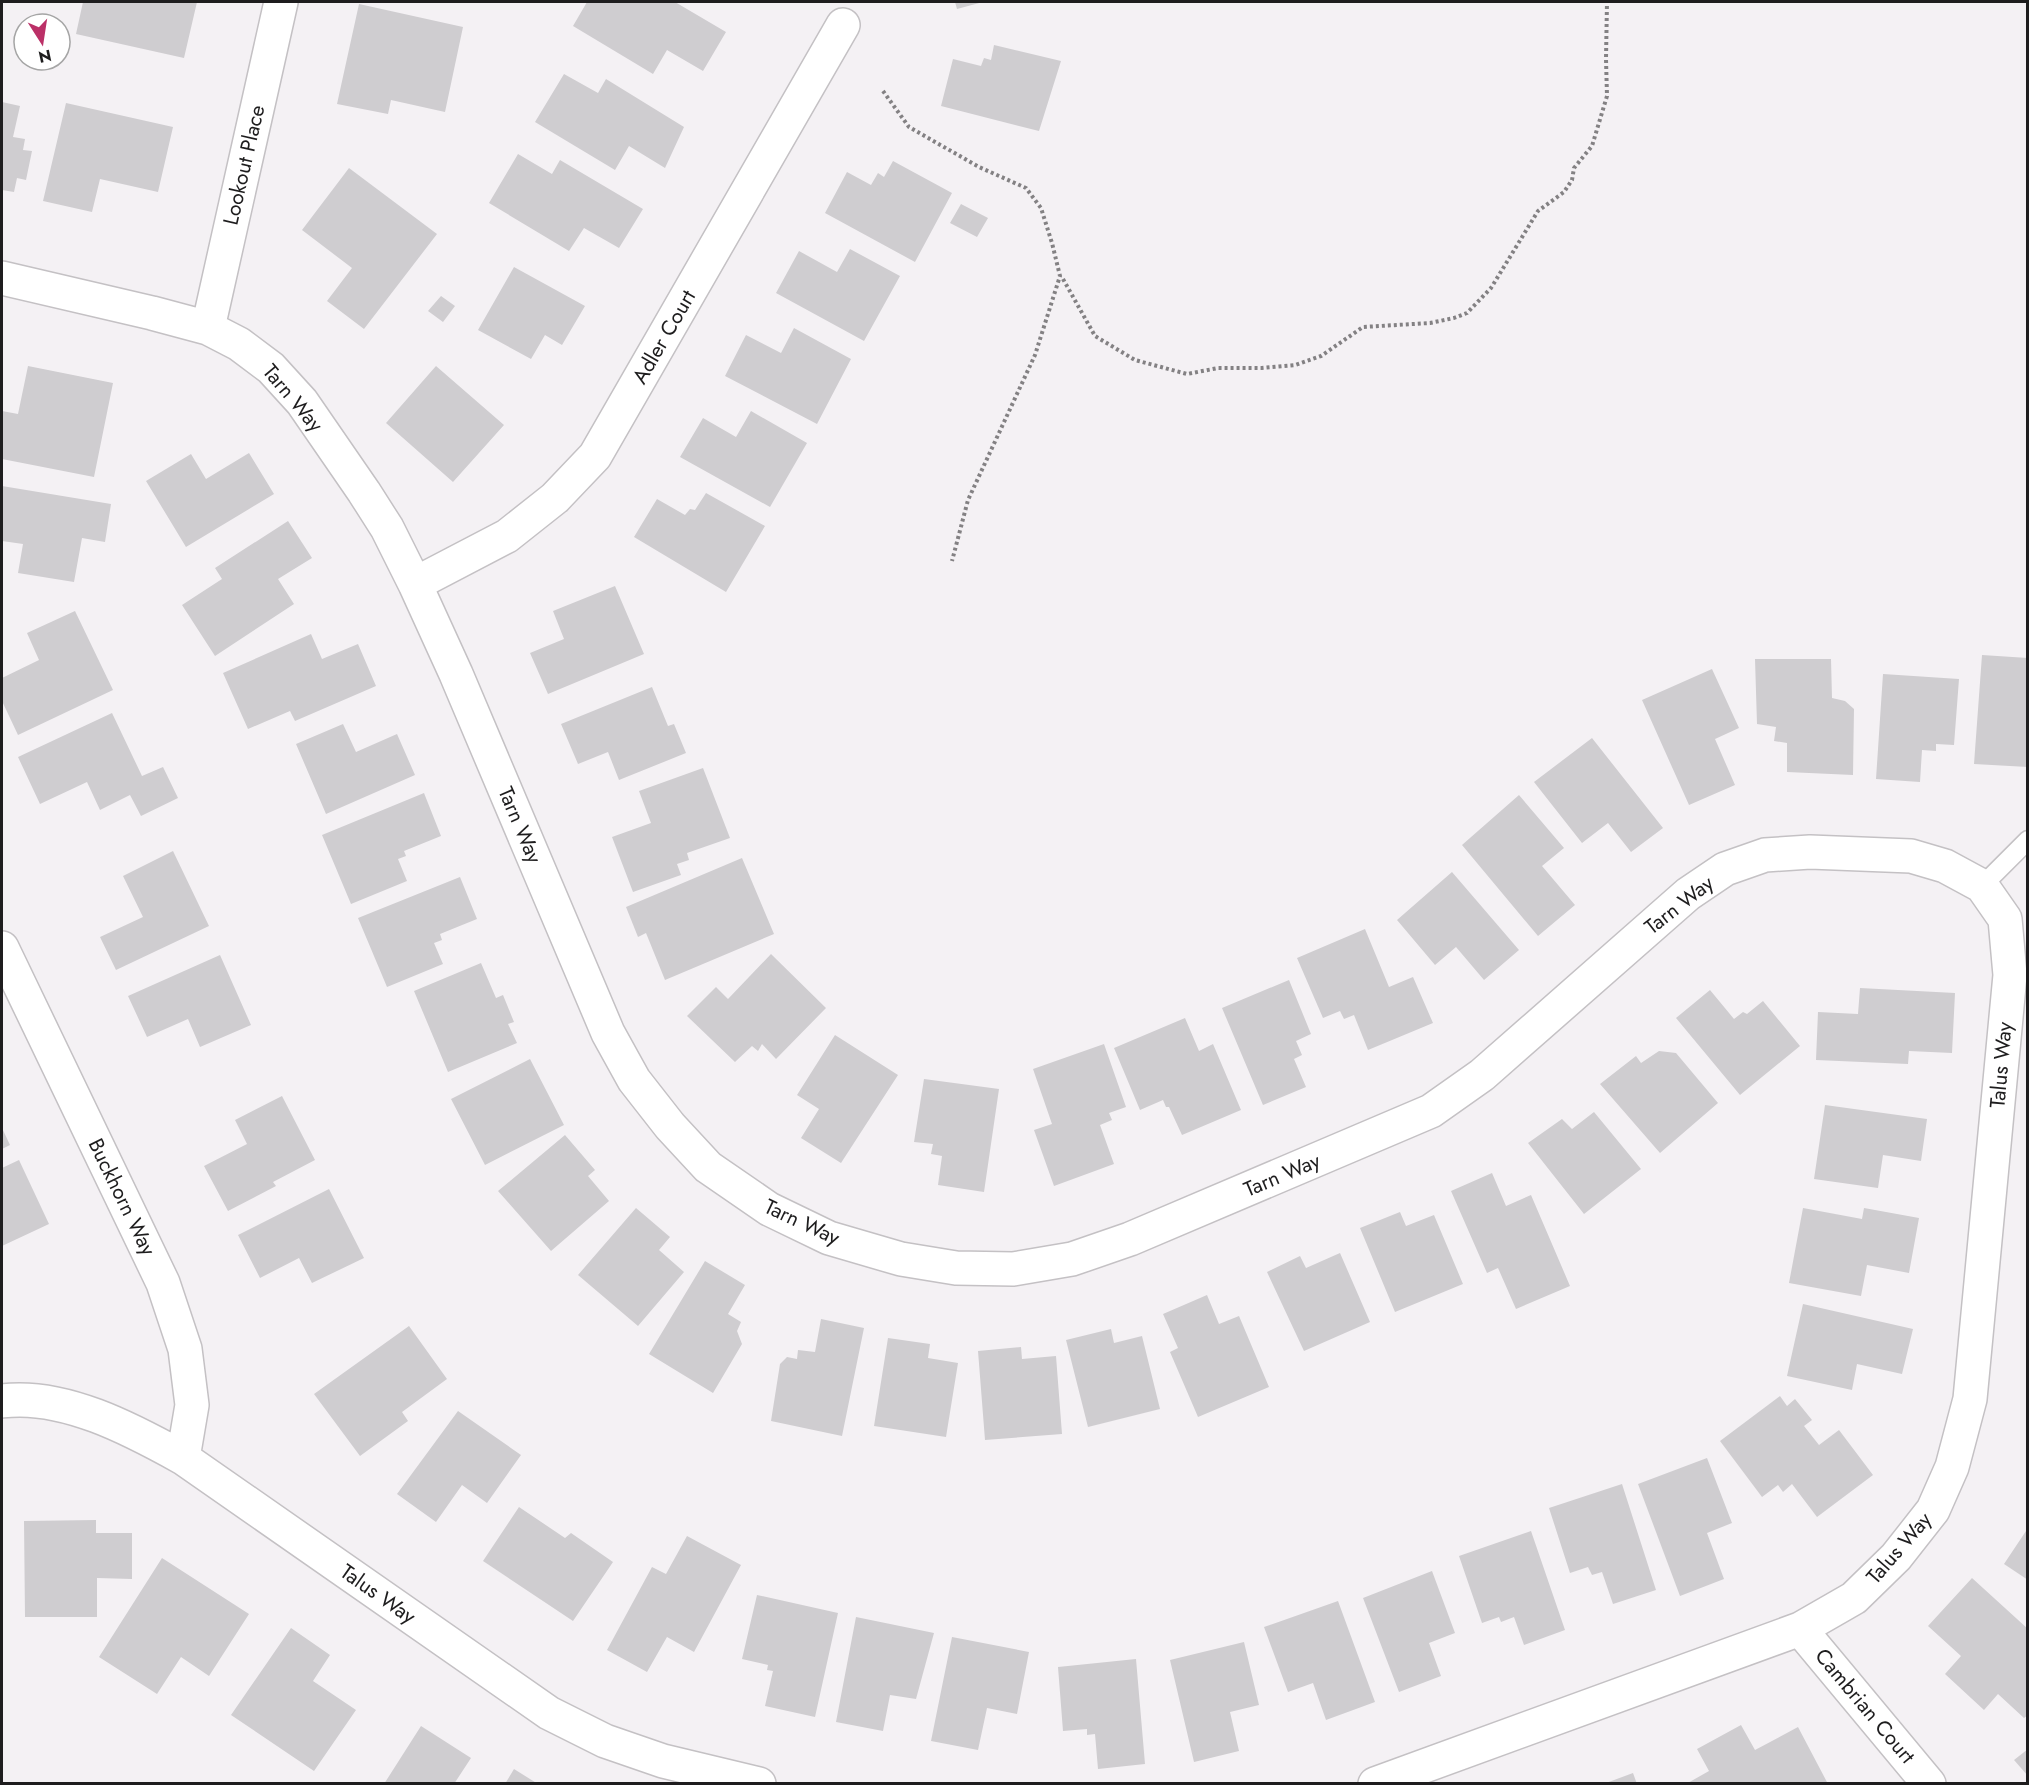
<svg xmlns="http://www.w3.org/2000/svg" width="2029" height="1785" viewBox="0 0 2029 1785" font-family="Jost,sans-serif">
  <rect width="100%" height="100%" fill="#f4f1f4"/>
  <!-- building -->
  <path fill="#cfcdd0" d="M83,2H197L184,58L76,34Z
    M587,2H675L726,32L703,71L667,50L653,74L573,26Z
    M955,2H983L957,9Z
    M359,4L463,27L445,112L391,100L388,114L337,104Z
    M994,45L1061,61L1039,131L941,106L953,59L981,66L984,58L991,60Z
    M564,74L598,93L606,79L684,127L665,168L629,146L615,170L535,122Z
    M2,102L20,106L13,137L25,139L23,150L32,151L26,180L17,178L14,192L2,190Z
    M66,103L173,127L158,192L100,179L92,212L43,201Z
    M518,154L552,174L560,160L643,209L619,248L584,228L569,251L489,203Z
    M893,161L952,193L915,262L825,213L847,172L871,185L878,173L884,177Z
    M349,168L437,234L364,329L327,301L352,268L302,230Z
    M961,204L988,218L977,237L950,223Z
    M850,249L900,276L864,341L776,293L799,251L837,272Z
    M514,267L585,306L562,345L545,335L531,359L478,330Z
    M441,296L455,306L443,322L428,311Z
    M794,328L851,359L817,424L725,376L746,335L781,353Z
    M28,366L113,383L94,477L2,459V411L18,414Z
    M436,366L504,425L453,482L386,423Z
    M751,411L807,443L770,507L680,457L703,418L736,437Z
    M249,453L274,494L186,547L146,481L191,454L206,479Z
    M2,486L111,504L105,542L82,538L74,582L18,573L23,544L2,541Z
    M706,493L765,526L726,592L634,537L657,499L685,515L690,509L695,510Z
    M288,521L312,558L278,579L294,604L215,656L182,605L222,579L215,568Z
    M615,586L644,654L548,694L530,653L564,639L553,611Z
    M75,611L113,690L18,735L2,701V678L39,660L27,633Z
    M311,634L322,659L358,644L376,686L295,721L290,711L248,729L223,673Z
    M1982,655L2028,658V767L1974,764Z
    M1755,659H1831L1832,698L1845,701L1854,709L1853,775L1787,772V743L1774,741L1776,727L1757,724Z
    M1712,669L1739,728L1715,739L1735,785L1689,805L1642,700Z
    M1883,674L1959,679L1954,745L1936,744V751L1922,750L1920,782L1876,779Z
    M652,687L668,726L674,724L686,753L619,780L608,752L578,764L561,724Z
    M112,713L142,776L163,767L178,798L141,816L130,795L100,810L87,782L40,804L18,757Z
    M343,724L356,752L397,734L415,775L326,814L296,744Z
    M1592,738L1663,828L1631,852L1608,823L1582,843L1534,782Z
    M703,768L730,838L687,853L689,860L677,864L681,875L633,892L612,837L651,823L639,791Z
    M424,793L441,836L404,851L406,856L398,859L407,881L351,904L322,835Z
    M1519,795L1564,848L1542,866L1575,905L1538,936L1462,845Z
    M173,851L209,926L116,970L100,937L143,917L123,876Z
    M742,858L774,934L665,980L646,933L638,937L626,907Z
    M1452,872L1519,950L1484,980L1456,947L1435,965L1397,920Z
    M460,877L477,919L440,934L442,940L434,943L443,964L387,987L358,918Z
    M1365,929L1389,987L1413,977L1433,1023L1368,1050L1354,1015L1344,1019L1340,1011L1323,1018L1297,958Z
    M771,954L826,1008L776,1059L762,1044L758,1051L752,1046L735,1062L687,1016L716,987L728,999Z
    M220,955L251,1025L200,1047L188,1019L147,1037L128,996Z
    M481,963L496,998L503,995L514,1022L508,1024L517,1043L448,1072L414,991Z
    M1289,980L1311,1034L1296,1041L1302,1055L1294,1059L1306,1087L1263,1105L1222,1008Z
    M1860,988L1955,993L1952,1053L1909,1051L1908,1064L1816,1060L1818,1012L1858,1014Z
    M1710,990L1734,1019L1743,1012L1747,1014L1763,1001L1800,1046L1740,1095L1676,1018Z
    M1185,1018L1199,1051L1213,1044L1241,1110L1182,1135L1169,1107H1166L1163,1100L1140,1110L1114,1048Z
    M835,1035L898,1075L841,1163L801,1138L819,1109L797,1095Z
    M1104,1044L1126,1107L1109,1113L1112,1120L1100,1125L1114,1164L1054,1186L1034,1130L1052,1124L1033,1069Z
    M1659,1051L1676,1053L1718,1103L1660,1153L1600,1084L1636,1056L1641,1063Z
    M530,1059L564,1125L485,1165L451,1099Z
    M924,1079L999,1089L984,1192L938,1185L942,1156L931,1154L933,1144L914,1142Z
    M282,1096L315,1160L273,1182L276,1186L228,1211L204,1166L247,1144L235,1120Z
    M1825,1105L1927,1119L1921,1161L1883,1155L1878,1188L1814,1179Z
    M1594,1112L1641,1169L1584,1214L1528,1143L1562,1119L1572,1129Z
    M2,1128L10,1145L2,1149Z
    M565,1135L595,1170L588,1176L609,1201L551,1251L498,1191Z
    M19,1160L49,1224L2,1246V1168Z
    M1492,1173L1506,1206L1531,1195L1570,1286L1516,1309L1498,1268L1487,1273L1451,1191Z
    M329,1189L364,1258L312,1283L299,1258L260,1278L238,1235Z
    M636,1208L670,1237L659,1250L684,1272L638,1326L578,1275Z
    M1803,1208L1862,1219L1864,1208L1919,1218L1909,1273L1867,1265L1861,1296L1789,1283Z
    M1400,1212L1406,1226L1434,1215L1463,1284L1395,1312L1360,1228Z
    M1340,1253L1370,1322L1304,1351L1267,1272L1300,1256L1306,1268Z
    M705,1261L745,1285L728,1314L741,1322L737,1331L742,1344L713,1393L649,1354Z
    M1207,1295L1219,1324L1239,1316L1269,1387L1198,1417L1170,1352L1178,1348L1163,1314Z
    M1803,1304L1913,1329L1902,1374L1857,1364L1852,1390L1787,1376Z
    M821,1319L864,1328L842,1436L771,1421L780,1364L787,1357L797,1359L798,1350L815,1352Z
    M409,1326L447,1379L402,1412L408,1421L360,1456L314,1394Z
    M1111,1329L1114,1343L1142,1336L1160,1409L1088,1427L1066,1340Z
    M888,1338L930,1344L928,1358L958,1363L946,1437L874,1426Z
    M1021,1347L1022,1359L1056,1356L1062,1434L985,1440L978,1351Z
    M1780,1396L1787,1406L1795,1399L1812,1420L1804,1426L1819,1445L1839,1430L1873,1475L1817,1517L1792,1484L1783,1492L1778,1485L1762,1497L1720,1441Z
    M458,1411L521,1455L487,1503L462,1485L436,1522L397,1494Z
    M1707,1458L1732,1523L1707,1533L1724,1579L1680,1596L1638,1484Z
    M1622,1484L1656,1590L1613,1604L1602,1572L1592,1575L1588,1567L1570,1573L1549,1508Z
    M519,1507L565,1538L571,1533L613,1562L573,1621L483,1561Z
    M96,1520V1533H132V1579L97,1578V1617H25L24,1521Z
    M2028,1528V1580L2004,1564Z
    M1531,1531L1565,1630L1524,1645L1514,1617L1501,1622L1499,1617L1482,1623L1459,1556Z
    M687,1536L741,1565L694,1652L667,1637L647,1672L607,1650L652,1567L666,1574Z
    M162,1558L249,1614L209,1676L181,1657L157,1694L99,1657Z
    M1432,1571L1455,1633L1429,1643L1441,1676L1399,1692L1363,1598Z
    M1972,1578L2028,1629V1715L2024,1718L1998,1694L1984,1710L1945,1674L1961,1656L1928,1626Z
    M757,1595L838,1613L815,1717L765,1706L773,1671L767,1670L768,1665L742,1659Z
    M1338,1601L1375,1702L1326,1720L1313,1683L1288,1692L1264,1627Z
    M856,1617L934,1633L916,1699L890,1695L883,1731L836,1722Z
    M291,1628L330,1655L313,1681L356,1710L314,1771L231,1715Z
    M952,1637L1029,1652L1017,1714L987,1708L978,1750L931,1741Z
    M1244,1642L1259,1705L1230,1712L1239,1751L1194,1762L1170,1660Z
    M1136,1659L1145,1764L1098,1769L1095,1734L1087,1735V1729L1063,1731L1058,1667Z
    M1741,1725L1755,1750L1798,1727L1828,1784H1686L1709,1771L1697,1749Z
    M421,1726L471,1758L454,1784H384Z
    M2028,1749V1776L2014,1760Z
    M514,1769L538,1784H505Z
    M1633,1773L1637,1784H1606V1783Z"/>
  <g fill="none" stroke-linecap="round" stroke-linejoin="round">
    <defs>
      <path id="lane" d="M1982,886L2028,840"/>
      <path id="street" d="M2,278L152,313L208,328L239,344L271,368L302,402L364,492L387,528L415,584L456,674L608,1033L634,1080L670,1126L708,1167L769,1209L829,1238L901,1259L956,1268L1013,1269L1072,1259L1130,1239L1431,1111L1482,1075L1688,894L1725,869L1765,855L1810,852L1911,856L1945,866L1982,886L2005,919L2010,975L1970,1399L1952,1467L1933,1510L1896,1557L1854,1598L1800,1629L1375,1784
        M208,328L281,2
        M415,584L507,536L555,498L595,456L843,25
        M2,948L163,1283L185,1349L192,1405L183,1458
        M2,1401C63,1393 131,1429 183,1458L549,1713L605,1741L663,1761L759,1784
        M1800,1629L1929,1784"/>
    </defs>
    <!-- lane casing -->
    <use href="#lane" stroke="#c4c1c4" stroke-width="21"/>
    <!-- street casing -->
    <use href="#street" stroke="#c4c1c4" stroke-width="36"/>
    <!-- path -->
    <path stroke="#838183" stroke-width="4" stroke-dasharray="3 3" stroke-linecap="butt" d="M883,91L909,127L979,167L1026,188L1041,208L1052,243L1060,276L1035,355L968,500L952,561
      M1063,279L1095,336L1135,360L1187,374L1218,368H1262L1295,365L1321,356L1363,327L1430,323L1454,318L1467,313L1491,288L1538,211L1564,192L1572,180L1574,168L1592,146L1607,96L1606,59L1607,2"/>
    <!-- lane -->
    <use href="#lane" stroke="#fff" stroke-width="18"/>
    <!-- street -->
    <use href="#street" stroke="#fff" stroke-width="33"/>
  </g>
  <g text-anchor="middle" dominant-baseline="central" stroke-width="5" stroke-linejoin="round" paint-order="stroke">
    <!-- street labels -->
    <g font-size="21" fill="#1e1d1e" stroke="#fff">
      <text transform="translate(244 165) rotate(-77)">Lookout Place</text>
      <text transform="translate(664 337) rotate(-60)">Adler Court</text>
      <text transform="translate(293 398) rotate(50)">Tarn Way</text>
      <text transform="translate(520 825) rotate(67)">Tarn Way</text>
      <text transform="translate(1679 905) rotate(-38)">Tarn Way</text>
      <text transform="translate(2001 1065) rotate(-85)">Talus Way</text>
      <text transform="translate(1282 1175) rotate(-23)">Tarn Way</text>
      <text transform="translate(122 1197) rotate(64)">Buckhorn Way</text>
      <text transform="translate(802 1222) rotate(25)">Tarn Way</text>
      <text transform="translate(1899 1548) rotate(-49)">Talus Way</text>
      <text transform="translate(378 1594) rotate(35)">Talus Way</text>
      <text transform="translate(1865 1706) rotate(50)">Cambrian Court</text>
    </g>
  </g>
  <!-- border -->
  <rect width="2029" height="1785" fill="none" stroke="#1e1d1e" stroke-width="6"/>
  <!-- north arrow -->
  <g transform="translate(42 42) rotate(168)"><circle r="28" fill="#ffffff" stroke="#a5a5a5" stroke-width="1.5"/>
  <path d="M0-4.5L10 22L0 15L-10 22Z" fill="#bb3067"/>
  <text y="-9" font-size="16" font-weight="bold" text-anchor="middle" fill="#1e1d1e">N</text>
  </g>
</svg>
